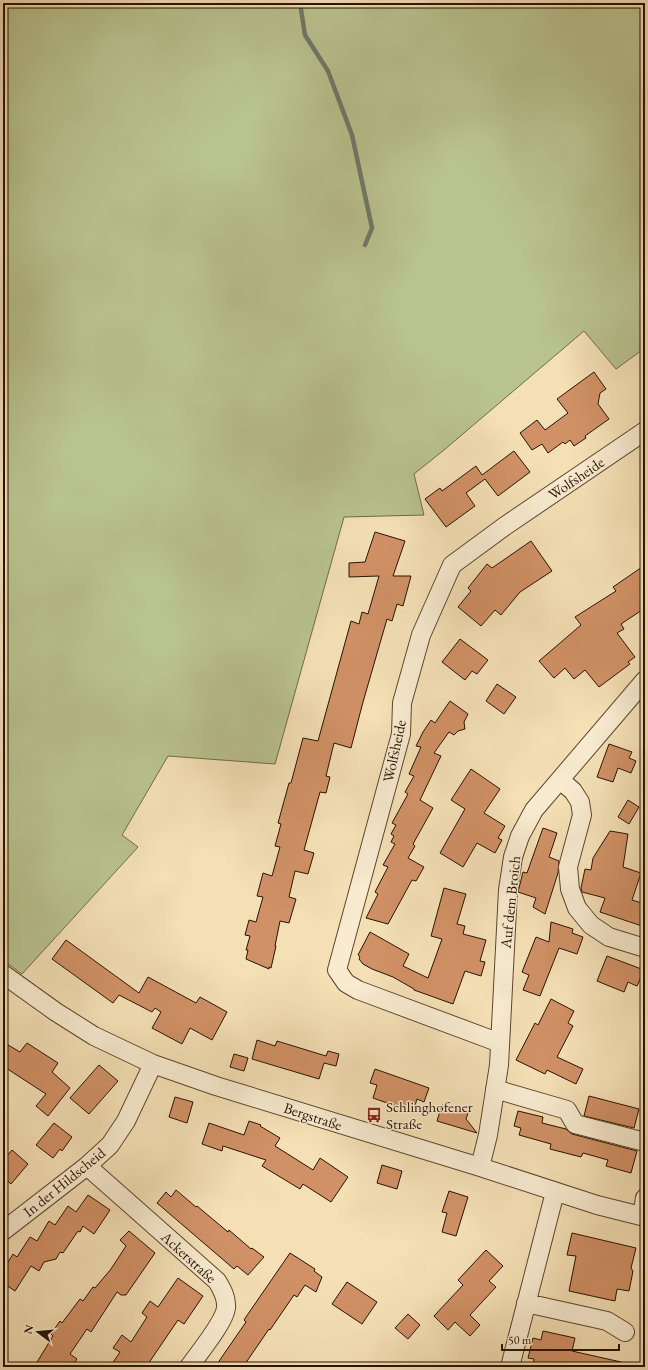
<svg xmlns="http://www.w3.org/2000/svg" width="648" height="1370" viewBox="0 0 648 1370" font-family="'EB Garamond',serif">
  <rect width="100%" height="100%" fill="#f5e0b6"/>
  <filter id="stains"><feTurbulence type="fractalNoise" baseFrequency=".005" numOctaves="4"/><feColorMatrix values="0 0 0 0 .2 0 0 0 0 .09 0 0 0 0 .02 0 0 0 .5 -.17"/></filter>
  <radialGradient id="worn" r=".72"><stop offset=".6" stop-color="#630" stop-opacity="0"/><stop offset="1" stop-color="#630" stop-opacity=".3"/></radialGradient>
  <!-- green -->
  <path fill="#b9c390" stroke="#716a48" d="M3,3H645V348L616,369L584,331L444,450L414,474L424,515L344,517L275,764L168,756L122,835L138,847L22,974L3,960Z"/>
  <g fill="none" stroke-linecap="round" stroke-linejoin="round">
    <!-- stream -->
    <path stroke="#6e7968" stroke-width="4.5" d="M300,3L305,35L328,71L352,135L372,228L365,245"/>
  </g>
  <!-- building -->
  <path fill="#d19166" stroke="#291200" d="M594,372L606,389L600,393L598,404L609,419L585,436L586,438L574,446L570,440L565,444L563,442L548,453L542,444L532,450L520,433L537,420L545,430L568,413L557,399Z
    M514,451L530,472L498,496L485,479L466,493L475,506L446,527L425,499L440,488L442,491L476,466L482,475Z
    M375,532L405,541L393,576H411L403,606L397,604L392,621L387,619L363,702L351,748L334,743L326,776L330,777L326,793L320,792L304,850L314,853L308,874L295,871L289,897L296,899L289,923L280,921L275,946H276L271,968L269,967V969L246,959L248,950H246L250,936L245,935L249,920L256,922L263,897L257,896L263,873L272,876L280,847L275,846L281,824L278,823L289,783H291L303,738L318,741L351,621L359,624L362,612L368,614L379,576L349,577V563L365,562Z
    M531,541L552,571L520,592L501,615L495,610L481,626L458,607L471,591L468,588L487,564L492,568Z
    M645,565V608L621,624L624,629L617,633L635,657L628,662L630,664L599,687L585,670L574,679L565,668L554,678L539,661L581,625L575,617L616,591L613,587Z
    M460,639L488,660L477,674L472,671L465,680L442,662Z
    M497,684L516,697L504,714L486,701Z
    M450,701L468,714L464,722L465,729L458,731L454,735L449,732L434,753L441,756L420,800L433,808L413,844L415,846L408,858L424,867L416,881L412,880L388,924L366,918L378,894L375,892L388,867L383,865L395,844L391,842L394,836L391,834L396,825L392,823L408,794L405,792L414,776L409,774L421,747L416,746L423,732L431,720L435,723Z
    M609,744L632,752L629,758L636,761L631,773L618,768L613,782L597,777Z
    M471,769L500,789L484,813L505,826L498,838L502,840L495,853L477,843L463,867L440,853L465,809L451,800Z
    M628,800L639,807L629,824L618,817Z
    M543,828L557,833L549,857L559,861L558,873L545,914L533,907L536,898L518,892L523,872L527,873Z
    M610,831L628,834L623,867L641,873L632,900L645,904V927L600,912L605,898L582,892L581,888L585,869L591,870L593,858Z
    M444,888L466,894L457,924L465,926L463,934L486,940L480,961L485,962L481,976L465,971L453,1004L414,990V989L393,977L372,969L363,964L359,959L360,957L358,955L370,932L409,954L403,966L428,978L442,939L431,936Z
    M551,922L573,929L572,933L583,937L577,954L559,948L540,996L523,990L529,975L522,972L536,937L549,942Z
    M66,940L139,993L148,977L196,1003L200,997L227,1012L212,1040L190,1028L182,1044L152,1028L161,1012L155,1008L152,1012L119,995L113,1003L52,959Z
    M607,956L644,970L637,986L628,982L624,992L597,981Z
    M551,999L574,1011L568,1023L573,1026L557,1057L583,1069L576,1084L547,1070L545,1074L516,1060L535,1023L538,1025Z
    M257,1040L275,1046L277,1041L326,1056L328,1051L339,1054L336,1066L324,1063L319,1079L252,1059Z
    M3,1042L20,1052L27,1043L58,1063L52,1072L70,1088L48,1116L36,1106L46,1094L3,1066Z
    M234,1054L248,1058L244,1071L230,1067Z
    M99,1065L118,1081L89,1114L70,1098Z
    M375,1069L429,1088L424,1102L417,1099L413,1112L373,1098L377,1085L370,1083Z
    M589,1096L639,1109L634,1128L584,1116Z
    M175,1097L193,1102L187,1123L169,1117Z
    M442,1105L468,1113L466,1119L477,1133L437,1121Z
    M518,1111L543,1117L542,1123L566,1129L572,1134L637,1151L631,1173L606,1166L608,1160L583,1153L581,1157L550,1149L551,1144L519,1135L521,1128L514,1126Z
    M249,1121L261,1125L260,1126L280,1138L275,1146L313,1170L320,1158L348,1177L331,1202L303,1184L300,1189L262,1166L266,1160L223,1146L222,1151L202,1144L209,1123L244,1135Z
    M54,1123L72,1137L62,1151L60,1149L53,1158L36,1145Z
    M12,1150L28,1164L11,1184L3,1177V1161Z
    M382,1165L402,1171L397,1189L377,1183Z
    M176,1190L196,1207L197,1206L228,1232L229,1230L251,1249L252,1248L264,1257L248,1275L237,1266L234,1269L157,1203L166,1192L171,1197Z
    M449,1191L468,1197L456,1236L442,1232L447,1213L442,1212Z
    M88,1195L110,1210L94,1234L83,1226L80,1232L78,1231L63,1253L60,1252L56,1259L44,1262L39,1271L31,1266L15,1291L3,1283V1270L13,1254L17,1257L30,1237L37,1241L49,1221L55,1225L68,1206L76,1212Z
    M129,1231L155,1253L126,1295H121L117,1292L91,1332L87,1329L70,1354L77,1359L72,1367H34L53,1336L51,1334L60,1321L62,1323L80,1299L83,1301L93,1287L95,1288L111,1269L126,1246L120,1240Z
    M572,1233L636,1248L631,1268L633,1271L629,1291L617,1289L615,1301L569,1291L576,1256L567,1255Z
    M486,1250L503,1266L489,1281L496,1287L470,1315L480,1325L470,1336L455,1322L448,1330L434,1316L463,1285L458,1280Z
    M290,1253L315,1269L314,1271L322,1277L316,1292L305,1285L297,1297L294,1295L270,1330L269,1329L243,1367H215L246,1322L244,1320L248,1314Z
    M178,1278L203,1296L184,1324L178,1320L146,1367H110L120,1352L113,1348L122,1335L131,1342L147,1317L142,1313L150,1301L158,1307Z
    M347,1282L377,1302L362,1324L332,1304Z
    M408,1314L420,1325L408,1339L395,1328Z
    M543,1331L575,1338L572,1351L621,1362V1367H541L533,1365L534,1359L528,1358L533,1338L541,1340Z"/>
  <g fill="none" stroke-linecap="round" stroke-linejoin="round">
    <defs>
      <path id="minor" d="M560,780L573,791L580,802L582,815L568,867L570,889L577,908L591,925L609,937L645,948
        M3,974L56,1012L94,1036L153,1064L216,1086L480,1167L597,1205L645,1217
        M500,1043L358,990L346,983L337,970L401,734L402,703L421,635L452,565L505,526L645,431
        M495,1089L567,1110L575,1124L645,1142
        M87,1166L217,1281C222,1289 227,1298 226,1308C224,1323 198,1354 189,1367
        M480,1167L488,1135L499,1065L508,890L513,857L520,836L534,810L645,680
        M642,1216L645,1198
        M3,1231L87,1166L110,1145L126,1121L153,1064
        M526,1303L607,1321L625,1332
        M510,1367L555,1192"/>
    </defs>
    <!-- minor casing -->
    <use href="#minor" stroke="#5c462e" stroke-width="20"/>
    <!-- minor -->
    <use href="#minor" stroke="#f8ebd0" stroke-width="18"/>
  </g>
  <!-- icons -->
  <defs>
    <symbol id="bus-bare" viewBox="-9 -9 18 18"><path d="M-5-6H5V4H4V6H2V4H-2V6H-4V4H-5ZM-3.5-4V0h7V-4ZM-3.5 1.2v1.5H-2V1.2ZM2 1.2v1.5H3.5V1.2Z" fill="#8f2418" stroke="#f8ebd0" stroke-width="2.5" paint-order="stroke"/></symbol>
  </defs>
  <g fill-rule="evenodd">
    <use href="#bus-bare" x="363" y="1104" width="22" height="22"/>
  </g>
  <g text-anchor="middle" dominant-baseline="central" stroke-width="3" stroke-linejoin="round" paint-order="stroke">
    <!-- street labels -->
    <g font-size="15" fill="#291200" stroke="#f8ebd0">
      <text transform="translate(576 478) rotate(-34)">Wolfsheide</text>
      <text transform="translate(394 751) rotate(-78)">Wolfsheide</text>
      <text transform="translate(510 902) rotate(-84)">Auf dem Broich</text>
      <text transform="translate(313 1116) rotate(18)">Bergstraße</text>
      <text transform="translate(64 1182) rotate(-39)">In der Hildscheid</text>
      <text transform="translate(189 1257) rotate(42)">Ackerstraße</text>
    </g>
    <!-- poi labels -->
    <g font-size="15" fill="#291200" stroke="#f8ebd0" text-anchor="start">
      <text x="386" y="1106">Schlinghofener<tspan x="386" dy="17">Straße</tspan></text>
    </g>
  </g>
  <!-- margin -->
  <rect width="648" height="1370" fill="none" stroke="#f5e0b6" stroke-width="16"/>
  <rect x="4" y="4" width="640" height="1362" fill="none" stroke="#291200" stroke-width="2"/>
  <rect x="8" y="8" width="632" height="1354" fill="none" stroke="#291200"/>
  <!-- north arrow -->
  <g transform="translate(38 1332) rotate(286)" stroke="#f8ebd0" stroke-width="3" paint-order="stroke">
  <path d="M0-3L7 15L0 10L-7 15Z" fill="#291200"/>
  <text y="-6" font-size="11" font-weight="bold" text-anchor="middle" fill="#291200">N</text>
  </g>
  <!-- scale -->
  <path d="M502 1344v6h117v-6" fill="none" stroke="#291200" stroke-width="2"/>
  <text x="508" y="1344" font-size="12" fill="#291200" stroke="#f8ebd0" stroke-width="3" paint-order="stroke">50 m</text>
  <rect width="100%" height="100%" filter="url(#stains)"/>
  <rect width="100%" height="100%" fill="url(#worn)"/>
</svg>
